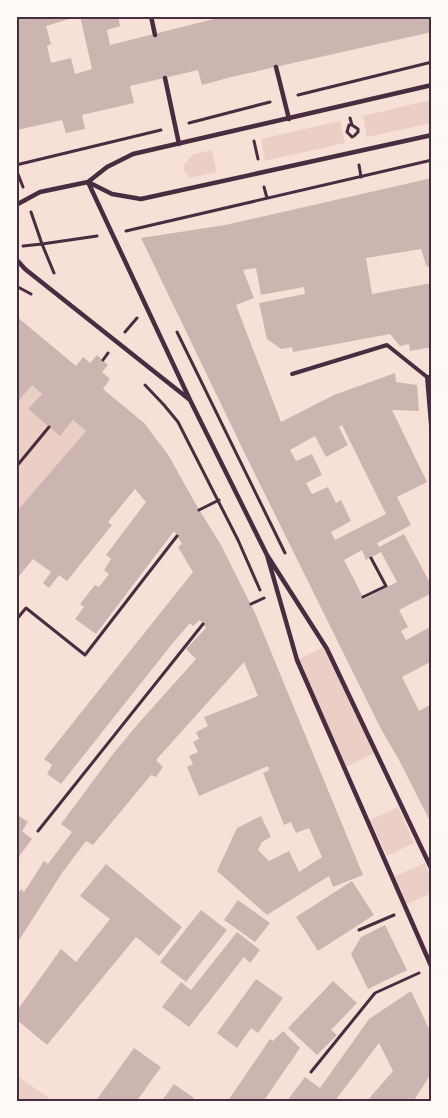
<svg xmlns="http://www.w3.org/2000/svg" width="448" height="1118" viewBox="0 0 448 1118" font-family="Montserrat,sans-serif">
  <rect width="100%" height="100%" fill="#f7e1d7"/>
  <!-- green -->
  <path fill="#ebcfc5" d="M430,100L432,123L367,137L363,116Z
    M340,121L345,143L265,161L261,139Z
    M212,150L217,172L190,178L184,171V164L194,154Z
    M32,385L42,394L28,409L60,436L73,420L86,431L16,512V404Z
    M325,646L376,752L344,768L297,660Z
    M398,807L414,843L387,856L370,820Z
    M425,863L432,879V893L407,904L395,876Z
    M16,1075L55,1102H16Z"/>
  <!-- building -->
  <path fill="#ccb4b1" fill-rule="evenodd" d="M16,16H79L46,26L51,44L47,46L51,63L71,58L75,74L92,69L80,16H118L120,26L107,30L110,45L214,19L213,16H250V19L259,16H432V32L231,77L202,85L198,70L130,86L134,103L82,115L85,129L66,133L62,120L17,130Z
    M432,178V270L426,265L421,249L366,258L372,294L432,283V347L410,351L409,344L400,346L390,334L293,352L292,347L281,349L267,339L259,303L305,294L304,287L261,295L256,268L243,270L254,298L236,305L281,422L334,395L395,373L396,382L417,385L419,411L392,410L427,482L397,497L411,525L377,543L379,547L404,534L432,587V593L399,610L408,627L401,631L406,640L432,626V661L402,677L419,711L432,704V825L399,760L381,729L247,458L141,238L225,225ZM342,425L386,514L335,540L331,532L351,521L341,500L336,503L328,487L312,494L306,483L322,475L312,454L296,461L290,450L315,436L326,457L348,445L339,427ZM362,550L366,560L381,552L397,582L364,599L344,560Z
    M16,316L76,366L83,357L90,363L97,355L108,365L102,372L110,379L103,389L144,423L169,456L195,503L221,545L255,613L363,875L333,887L329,876L267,915L217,871L237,828L261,816L271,837L262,842L258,850L269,861L289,851L299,872L322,857L309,828L296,833L291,822L284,825L263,773L269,770L268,766L199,796L187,767L193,764L189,756L198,752L193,742L199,739L196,732L208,726L204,717L258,696L244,662L156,760L163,767L156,777L151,775L93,845L86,841L62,873L16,945V896L21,889L24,892L44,861L48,864L72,832L61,824L113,754L137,725L196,659L186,649L206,628L200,620L193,626L190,623L172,644L61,784L47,774L52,765L44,759L193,572L178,547L182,544L174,531L96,634L75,619L84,607L80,604L95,585L99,587L109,574L104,570L111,559L106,555L146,502L135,489L108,522L112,525L67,581L59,575L49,588L43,583L51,572L33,559L16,580V512L86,431L73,420L60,436L49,427L28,409L42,394L32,385L16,404Z
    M16,814L28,822L22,831L32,839L18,858L16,856Z
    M106,864L182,927L159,956L136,937L47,1045L16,1019V1012L61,949L76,962L110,919L80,896Z
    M352,881L374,915L318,951L296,917Z
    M238,900L270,923L255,942L224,920Z
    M201,910L227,930L186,982L160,962Z
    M385,925L407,970L368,989L351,954L361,937Z
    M237,932L260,950L250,963L244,957L189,1027L162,1007L181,982L191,990Z
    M256,979L283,998L258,1033L251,1028L237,1048L217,1033Z
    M333,981L357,1003L331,1030L337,1035L317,1055L288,1028Z
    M411,991L432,1035V1072L413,1102H366L393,1071L379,1043L334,1102H286L305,1077L320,1088L369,1019Z
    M283,1031L300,1048L263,1102H227L270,1039L273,1041Z
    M134,1048L161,1067L136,1102H95Z
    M174,1084L194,1098L191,1102H161Z"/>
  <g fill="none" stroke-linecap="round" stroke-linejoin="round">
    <!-- path -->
    <path stroke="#4a2c40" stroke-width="3" d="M298,95L432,62
      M350,118L352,125L358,129V132L354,136
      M189,123L270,102
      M352,125H349L347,132L352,137
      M254,141L258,159
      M16,165L161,130
      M359,165L361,177
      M16,169L23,187
      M264,187L267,198
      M126,231L432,160
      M23,246L42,244L31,212
      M54,273L42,244L97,236
      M16,286L31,294
      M125,332L137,318
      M177,332L285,553
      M103,360L108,353
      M145,385L164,405L178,422L238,540L260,590
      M16,467L49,427
      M199,510L219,500
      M363,597L386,586L371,558
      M251,604L264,598
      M16,620L26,608L85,655L177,536
      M38,831L203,624
      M359,930L394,915
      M311,1072L375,993L419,973"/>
    <!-- service -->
    <path stroke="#4a2c40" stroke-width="4" d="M292,374L387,345L427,377
      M432,377H427L432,438"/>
    <!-- pedestrian -->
    <path stroke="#4a2c40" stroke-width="4.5" d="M151,16L155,35
      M276,67L289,119
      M165,78L179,144
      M432,85L133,154L107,167L88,182L112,194L141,199L432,135
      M16,205L40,192L88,182L190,400L25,269L16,259
      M190,400L267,555
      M432,870L327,649L267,555L297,660L432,968"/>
  </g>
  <!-- border -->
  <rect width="448" height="1118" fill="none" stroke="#fffaf5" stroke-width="35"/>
  <rect x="18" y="18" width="412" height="1082" fill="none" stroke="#4a2c40" stroke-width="2"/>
</svg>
